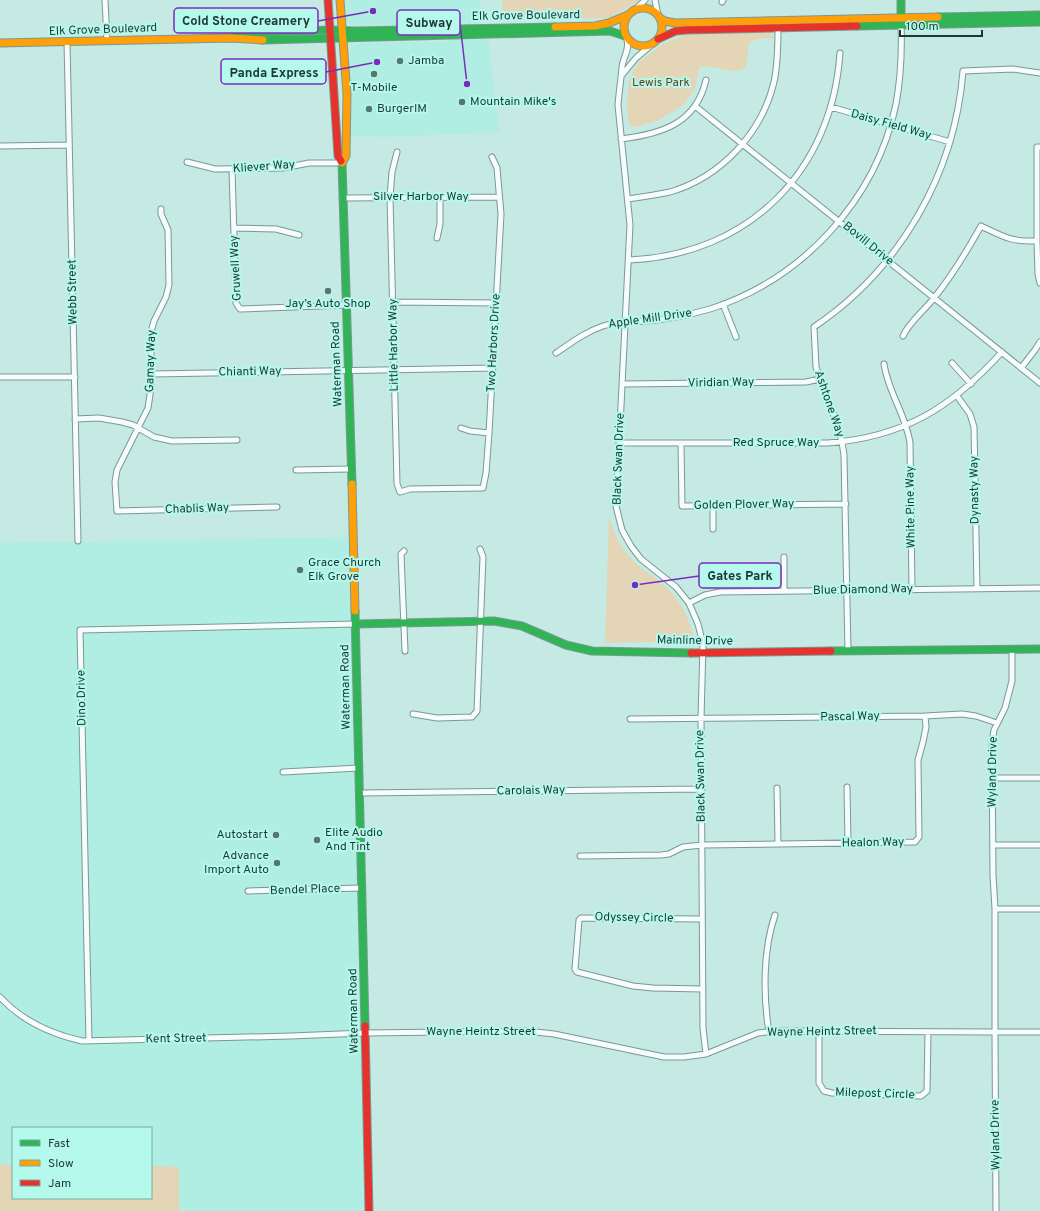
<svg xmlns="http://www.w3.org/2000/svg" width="1040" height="1211" viewBox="0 0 1040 1211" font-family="Overpass,sans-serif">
  <rect width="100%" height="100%" fill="#c4eae3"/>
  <!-- built -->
  <path fill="#b0ede2" d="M345,0H479L483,25L354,26L349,24L346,20Z
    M488,37L499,132L387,137L350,136L352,96L350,56V49L352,46L362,43L443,42L457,38Z
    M354,537L369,1211H179V1167L151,1166V1128H13V1165H0V543Z"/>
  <!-- green -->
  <path fill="#e3d5b5" d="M502,0H639L638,2L609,18L505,20Z
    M770,31L774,38H763L749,42L746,67C736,75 723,68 712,67C708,66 703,67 699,67L695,89L683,105L659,120L636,127L629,125L627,105L629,80L638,63L663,44L684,35Z
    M609,518C613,531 619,543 627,554C635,564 645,571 655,578C672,590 685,607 691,627C693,634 695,638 690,644H677L672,642H653L605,643Z
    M0,1165H13V1198H151V1166L179,1167V1211H0Z"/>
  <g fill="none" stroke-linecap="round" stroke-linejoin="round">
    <defs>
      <path id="street" d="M105,0L107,41
        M655,0L658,15
        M722,2L723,0
        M636,9L645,0
        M627,40C630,50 623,57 622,67C621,80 619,92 618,105L630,225L616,506L622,530L631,546L641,559L676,587L689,603L698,624L703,644L701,719L703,1028L706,1054
        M67,42L78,541
        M622,75L636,58L650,46
        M695,106L1040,383
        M831,107L950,142
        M621,139C661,134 696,124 706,80
        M0,146L69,145
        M1040,147H1037V241L1038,274L1040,283
        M397,152L392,172L390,197L397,484L400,492L410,489L483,488L486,473L489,433L501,214L497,168L492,157
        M187,162L215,169L283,168L309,163H342
        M232,169L236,303L240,309L346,305
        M342,198L499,197
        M628,199C642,197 656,195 670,192C721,177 762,133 774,82C778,64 778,45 778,27
        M161,209V214L168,230L169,285L166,297L154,321L151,332V388L148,408L117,470L115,482L117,511L277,507
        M234,228L276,229L299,235
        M437,238L440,224V197
        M629,260C749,255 832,171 840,53
        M393,302L496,303
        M723,304L736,337
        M903,336C910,321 924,311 934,298C952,276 967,251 981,226C1004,237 1011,242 1037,241
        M556,353C571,343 585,332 603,326C617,321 632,322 647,321C669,319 689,315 710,309C803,279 876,200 896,104C901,77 902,50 901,23
        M952,363L971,384
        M884,364C888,392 906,415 910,443L912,590
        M1021,368L1035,350L1040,342
        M151,374L493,368
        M0,377H75
        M622,384L806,382L820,379
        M957,396L970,414L974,427L977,589
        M75,419L99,418L122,422L133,425L154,437L172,441L237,440
        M461,428L470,431L489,433
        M619,443H828C904,437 951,408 1002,352
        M681,443L682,506L846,504
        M296,470L351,469
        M713,506V529
        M404,551L401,554L405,651
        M784,557V591
        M689,603L705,595L720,592L1040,588
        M1012,650V681L1005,708L994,730L992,744L993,875L995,909H1040
        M848,651L844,455L842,442L836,421L820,379L816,367L814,327C900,269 955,174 963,71L1013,69L1040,73
        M413,714L437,718L472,717L477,711L483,557L480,549
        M630,719L925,716L962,714L976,716L997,723
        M283,772L359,768
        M992,778H1040
        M847,787L848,844
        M777,788L778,843
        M360,793L702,789
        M993,845H1040
        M580,856L661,855L669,854L683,847L702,845L915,842L919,837L918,760L923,742L926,727L925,716
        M248,891L362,888
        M702,919L581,918L579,920L575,969L577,972L633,986L653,988L703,989
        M0,997C22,1021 51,1034 82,1041L291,1036L365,1033L526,1031L554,1034L664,1057H684L706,1054L758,1033L777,1031L995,1032V909
        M819,1031V1083L824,1091L832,1093L921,1096L927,1091L928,1032
        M769,1032C763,995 763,950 775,915
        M89,1041L80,630L356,624
        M996,1211L995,1032H1040"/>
      <path id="fast" d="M901,0V18
        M938,17L1040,15
        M857,26L1040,22
        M231,38L244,33L330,30L355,31L555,27
        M263,40L610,31L625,36
        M341,161L342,163L352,484
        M355,611L365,1026
        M356,624L494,621L522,626L566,645L592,651L691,653
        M831,651L1040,649"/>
      <path id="slow" d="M340,0L347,94L346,156L342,163
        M624 27a19 19 0 1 1 38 0a19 19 0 1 1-38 0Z
        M660,18L665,21L675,23L938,17
        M555,27L595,26L609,23L628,15
        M0,43L231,38L263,40
        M352,484L355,611"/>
      <path id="jam" d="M328,0L338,156L341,161
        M658,39L676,31L687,30L857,26
        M691,653L831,651
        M365,1026L369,1211"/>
    </defs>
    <!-- street casing -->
    <use href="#street" stroke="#7a9993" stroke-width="7"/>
    <!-- fast casing -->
    <use href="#fast" stroke="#7a9993" stroke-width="9"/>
    <!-- slow casing -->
    <use href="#slow" stroke="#7a9993" stroke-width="9"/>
    <!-- jam casing -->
    <use href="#jam" stroke="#7a9993" stroke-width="9"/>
    <!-- street -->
    <use href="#street" stroke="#f6fcfb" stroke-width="5"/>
    <!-- fast -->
    <use href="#fast" stroke="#30b455" stroke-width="7"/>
    <!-- slow -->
    <use href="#slow" stroke="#ff9f0a" stroke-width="7"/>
    <!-- jam -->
    <use href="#jam" stroke="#e5322d" stroke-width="7"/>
  </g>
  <!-- markers -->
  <g fill="#577671" stroke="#b5f9ed" stroke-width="1.5">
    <circle cx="400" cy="61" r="4"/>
    <circle cx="374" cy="74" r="4"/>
    <circle cx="462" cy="102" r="4"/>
    <circle cx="369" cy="109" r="4"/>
    <circle cx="328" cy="291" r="4"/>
    <circle cx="300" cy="570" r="4"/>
    <circle cx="276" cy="835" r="4"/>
    <circle cx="317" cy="840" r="4"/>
    <circle cx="277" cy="863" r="4"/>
  </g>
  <g text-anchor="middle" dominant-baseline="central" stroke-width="4" stroke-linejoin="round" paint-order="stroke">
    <!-- street labels -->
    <g font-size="12" fill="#1c3834" stroke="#b5f9ed">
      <text transform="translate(526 16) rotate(-1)">Elk Grove Boulevard</text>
      <text transform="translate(103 30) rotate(-2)">Elk Grove Boulevard</text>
      <text transform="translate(891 125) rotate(16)">Daisy Field Way</text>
      <text transform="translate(264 167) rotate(-4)">Kliever Way</text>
      <text x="421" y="197">Silver Harbor Way</text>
      <text transform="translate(868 244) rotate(39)">Bovill Drive</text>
      <text transform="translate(236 268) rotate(-93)">Gruwell Way</text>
      <text transform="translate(73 292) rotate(-91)">Webb Street</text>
      <text transform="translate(650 319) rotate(-8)">Apple Mill Drive</text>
      <text transform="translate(494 343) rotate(-87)">Two Harbors Drive</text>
      <text transform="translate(394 345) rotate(-91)">Little Harbor Way</text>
      <text transform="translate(151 361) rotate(-88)">Gamay Way</text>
      <text transform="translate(337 364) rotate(-92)">Waterman Road</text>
      <text transform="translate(250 372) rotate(-1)">Chianti Way</text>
      <text transform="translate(721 383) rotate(-1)">Viridian Way</text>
      <text transform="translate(829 404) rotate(71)">Ashtone Way</text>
      <text x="776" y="443">Red Spruce Way</text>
      <text transform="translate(619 459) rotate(-88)">Black Swan Drive</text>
      <text transform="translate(975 490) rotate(-91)">Dynasty Way</text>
      <text transform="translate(744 505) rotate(-1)">Golden Plover Way</text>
      <text transform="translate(911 507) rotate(-91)">White Pine Way</text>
      <text transform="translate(197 509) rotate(-2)">Chablis Way</text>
      <text transform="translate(863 590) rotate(-1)">Blue Diamond Way</text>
      <text transform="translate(695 641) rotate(1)">Mainline Drive</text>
      <text transform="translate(346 687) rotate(-91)">Waterman Road</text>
      <text transform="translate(82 698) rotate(-91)">Dino Drive</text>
      <text transform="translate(850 717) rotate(-1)">Pascal Way</text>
      <text transform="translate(993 772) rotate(-89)">Wyland Drive</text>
      <text transform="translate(701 776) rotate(-91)">Black Swan Drive</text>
      <text transform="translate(531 791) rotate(-1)">Carolais Way</text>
      <text transform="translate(873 843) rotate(-1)">Healon Way</text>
      <text transform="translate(305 890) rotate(-2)">Bendel Place</text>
      <text transform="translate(634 918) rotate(1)">Odyssey Circle</text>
      <text transform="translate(354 1011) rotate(-91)">Waterman Road</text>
      <text x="481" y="1032">Wayne Heintz Street</text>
      <text transform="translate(822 1032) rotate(-1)">Wayne Heintz Street</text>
      <text transform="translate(176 1039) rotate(-1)">Kent Street</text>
      <text transform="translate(875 1094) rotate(2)">Milepost Circle</text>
      <text transform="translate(996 1135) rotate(-91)">Wyland Drive</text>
    </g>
    <!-- poi labels -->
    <g font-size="12" fill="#1c3834" stroke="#b5f9ed" text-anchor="start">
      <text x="408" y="61">Jamba</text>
      <text x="374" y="88" text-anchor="middle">T-Mobile</text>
      <text x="470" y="102">Mountain Mike's</text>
      <text x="377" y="109">BurgerIM</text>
      <text x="328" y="304" text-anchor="middle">Jay’s Auto Shop</text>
      <text x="308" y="563">Grace Church<tspan x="308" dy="14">Elk Grove</tspan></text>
      <text x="325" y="833">Elite Audio<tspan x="325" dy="14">And Tint</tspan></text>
      <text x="268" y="835" text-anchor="end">Autostart</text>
      <text x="269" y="856" text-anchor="end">Advance<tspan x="269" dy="14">Import Auto</tspan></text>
    </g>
    <!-- park labels -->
    <g font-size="12" fill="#69421d" stroke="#b5f9ed">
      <text x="661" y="83">Lewis Park</text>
    </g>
  </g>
  <!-- callouts -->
  <path fill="none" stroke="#7b2cbf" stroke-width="1.5" d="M373 11L318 21M467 84L460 23M377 62L326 72M635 585L699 576"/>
  <g fill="#7b2cbf" stroke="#b5f9ed" stroke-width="1.5">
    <circle cx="373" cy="11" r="4"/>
    <circle cx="467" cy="84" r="4"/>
    <circle cx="377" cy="62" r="4"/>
    <circle cx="635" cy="585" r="4"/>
  </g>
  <g fill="#b5f9ed" stroke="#7b2cbf" stroke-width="1.5">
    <rect x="174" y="8" width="144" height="25" rx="4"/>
    <rect x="397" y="10" width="63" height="25" rx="4"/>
    <rect x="221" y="59" width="105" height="25" rx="4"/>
    <rect x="699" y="563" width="82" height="25" rx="4"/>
  </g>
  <g font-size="13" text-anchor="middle" font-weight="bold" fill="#1c3834">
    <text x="246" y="25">Cold Stone Creamery</text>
    <text x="429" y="27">Subway</text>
    <text x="274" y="77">Panda Express</text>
    <text x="740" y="580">Gates Park</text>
  </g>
  <!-- legend -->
  <rect x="12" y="1127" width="140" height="72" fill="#b5f9ed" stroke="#78aca3"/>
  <rect x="20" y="1140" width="20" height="6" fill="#30b455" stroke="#78aca3"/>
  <text x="48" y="1147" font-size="12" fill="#1c3834">Fast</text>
  <rect x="20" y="1160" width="20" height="6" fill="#ff9f0a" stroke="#78aca3"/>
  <text x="48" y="1167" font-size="12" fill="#1c3834">Slow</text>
  <rect x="20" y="1180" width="20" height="6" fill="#e5322d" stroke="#78aca3"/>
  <text x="48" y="1187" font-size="12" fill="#1c3834">Jam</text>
  <!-- scale -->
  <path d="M900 30v6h82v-6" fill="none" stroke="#1c3834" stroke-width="2"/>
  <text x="906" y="30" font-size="12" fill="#1c3834" stroke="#b5f9ed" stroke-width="3" paint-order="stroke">100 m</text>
</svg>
